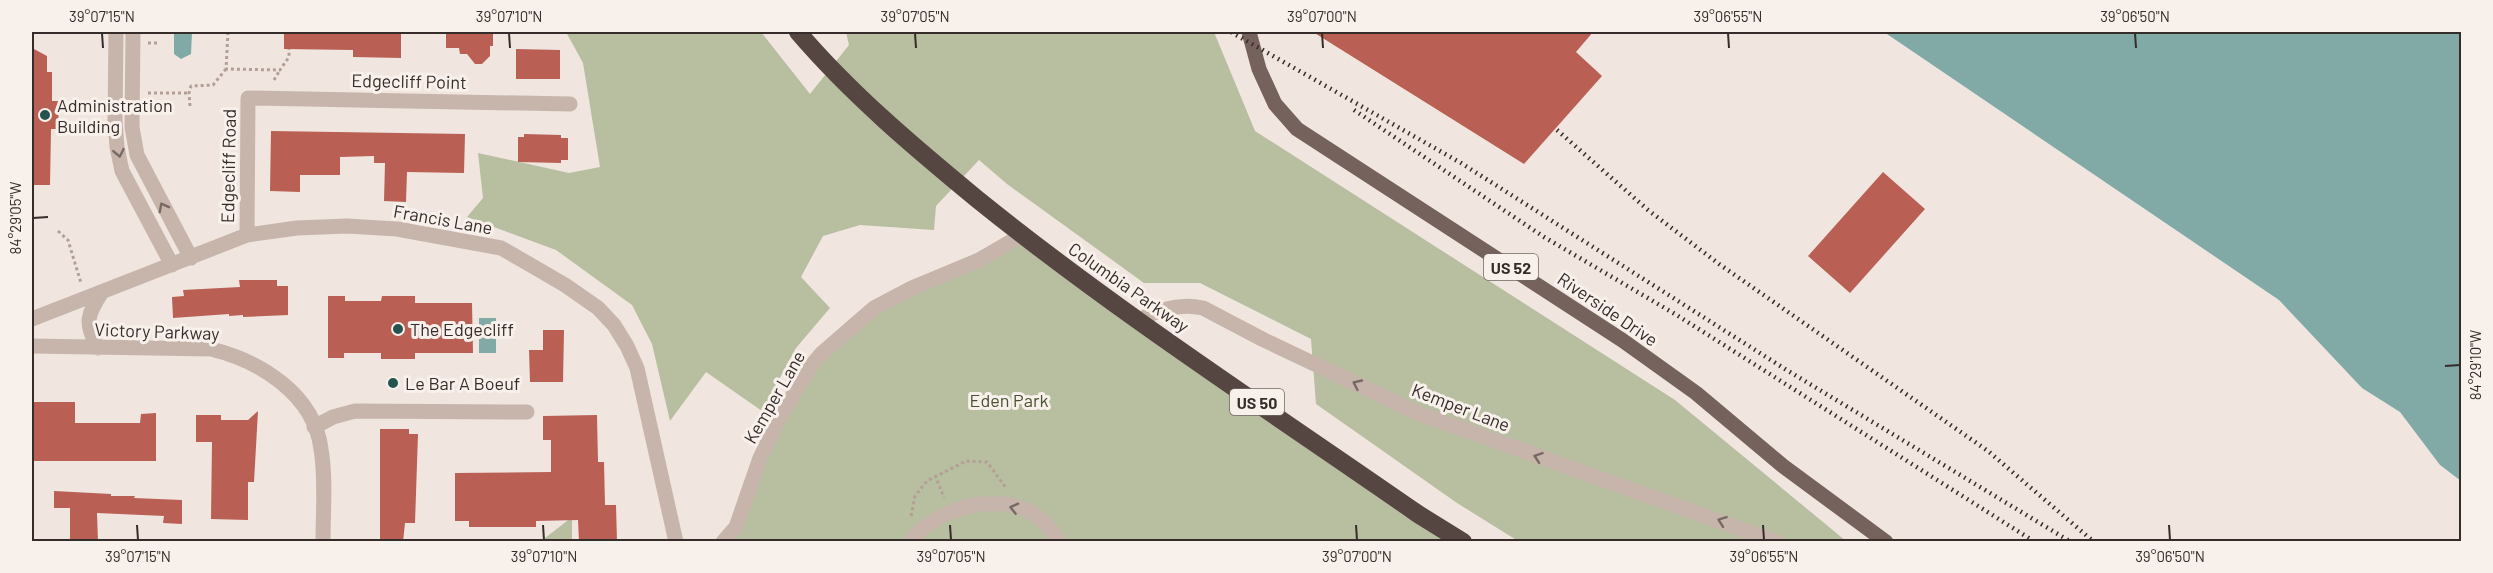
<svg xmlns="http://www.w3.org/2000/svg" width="2493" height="573" viewBox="0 0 2493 573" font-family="Barlow,sans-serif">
  <rect width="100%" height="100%" fill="#f0e6df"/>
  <!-- green -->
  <path fill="#b8bea0" d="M566,32H761L810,94L849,45L846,32H1214L1255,131L1675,400L1846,541H1518L1457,503L1316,404L1311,339L1200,283H1144L1007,184L979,160L936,206L934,230L860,225L823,236L801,277L830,308L796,348L762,411L706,372L670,421L652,344L632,305L556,250L467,217L483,198L478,153L569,173L600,167L583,63Z
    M1022,235L1463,542H723L781,415L846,331Z
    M572,517V541L540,542Z"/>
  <!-- water -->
  <path fill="#81aaa6" d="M190,32L192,33L191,54L181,59L174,54V33Z
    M1884,32H2461V481L2440,465L2400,412L2362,388L2279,300Z
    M479,318H496V353H479Z"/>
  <!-- building -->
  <path fill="#b95f54" d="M284,32H401V58L353,57V50L284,49Z
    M446,32H493V46H490V56L482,64H475L467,54H460L459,48H446Z
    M1313,32H1593L1576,52L1602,76L1524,164Z
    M32,48L47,56V72H52V101H59L58,129H51L50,185H32Z
    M516,49L560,50V79H516Z
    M271,131L465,134L464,173L407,172L406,202L384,201L385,163H374V156L340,157V175H300V192L270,191Z
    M524,134L561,135V138H568V160H561V163L518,162V137H524Z
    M1883,172L1925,209L1850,293L1808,256Z
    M239,280H277V286H288V315L243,317V315L229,316V314L173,318L172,297L184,296L183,290L240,287Z
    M328,296H345V301H381L382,296H415V303H472L473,353H415V359H381V353H344V358H328Z
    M543,330H564L563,382H530L529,350H543Z
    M32,402H75V423H140L141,414L156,413V461H32Z
    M258,411L254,482H248V520L211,519L212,442H196V415H221V420H248Z
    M597,415L598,462H604L605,505H616L617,542H579L578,520L536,521V527H469V521H455V473L551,472V440H543V416Z
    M380,429H409V434H418L415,523H405L403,542H380Z
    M54,491L111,494V496H135L134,498L182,500V524L163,523L164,516L97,513L98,542H70V508H54Z"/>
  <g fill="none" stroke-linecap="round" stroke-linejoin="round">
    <!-- path -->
    <path stroke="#b39f96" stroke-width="3" stroke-dasharray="3 3" stroke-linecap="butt" d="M228,32L226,69L280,70L289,57V49
      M148,43H158
      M274,80L280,70
      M148,93H189
      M190,106L189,93L191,86L213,85L226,69
      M58,231L68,240L81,283
      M935,475L944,498
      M911,516L915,496L927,481L966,461L987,462L1006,488"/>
    <!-- minor -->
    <path stroke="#c7b5ac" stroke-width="15" d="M116,32L115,121L117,147L122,171L172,265
      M133,32L132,127L137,155L191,258
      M247,235L248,98L570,104
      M32,319L247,235L297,228L347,226L397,229L501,248L522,260L565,285L598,308L614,325L627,346L637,368L676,542
      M1139,320C1159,309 1180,303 1203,308L1264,340L1418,413L1777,542
      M32,346L211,349C260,361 314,394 321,449C326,479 323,511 323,542
      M98,348C84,323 87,315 102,292
      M314,427L333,417L355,411L527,412
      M723,542L736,527L760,458L781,415L811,366L821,354L874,308L912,288L979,260L1022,235
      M910,542C936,508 996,491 1034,514C1045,521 1053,531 1060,542"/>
    <!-- major -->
    <path stroke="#76625d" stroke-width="15" d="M1249,32L1259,69L1275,104L1297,129L1622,340L1696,393L1783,466L1886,542"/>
    <!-- highway -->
    <path stroke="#564642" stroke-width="18" d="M798,32C851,94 914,147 977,199C1117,312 1270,411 1418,514L1463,542"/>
    <!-- rail -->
    <path stroke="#362c2a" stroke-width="4.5" stroke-dasharray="1.5 4.5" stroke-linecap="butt" d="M1231,32L1461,163L1785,369L2071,542
      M1354,110L1544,237L1675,314L2035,542
      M1557,130L1648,210L1719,264L1988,451L2094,542"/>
  </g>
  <!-- one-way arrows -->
  <defs><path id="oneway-chevron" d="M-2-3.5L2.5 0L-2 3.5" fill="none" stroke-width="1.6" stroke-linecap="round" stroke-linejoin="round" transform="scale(1.5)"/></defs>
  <g stroke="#776a64">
    <use href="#oneway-chevron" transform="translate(119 153) rotate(79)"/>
    <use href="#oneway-chevron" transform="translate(163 207) rotate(-118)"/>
    <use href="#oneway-chevron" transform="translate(1357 384) rotate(-155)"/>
    <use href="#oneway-chevron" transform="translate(1538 457) rotate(-161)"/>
    <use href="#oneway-chevron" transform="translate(1014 508) rotate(-166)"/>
    <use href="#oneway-chevron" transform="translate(1722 521) rotate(-160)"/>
  </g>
  <!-- ticks -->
  <path fill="none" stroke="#362c2a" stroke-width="2" d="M102,33L103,48M509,33L510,48M915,33L916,48M1322,33L1323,48M1728,33L1729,48M2135,33L2136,48M33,218L48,217M2445,366L2460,365M137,525L138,540M543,525L544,540M950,525L951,540M1356,525L1357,540M1763,525L1764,540M2169,525L2170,540"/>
  <!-- markers -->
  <g fill="#245350" stroke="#f8f0eb" stroke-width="2">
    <circle cx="45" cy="115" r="6"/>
    <circle cx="398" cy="329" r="6"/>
    <circle cx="393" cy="383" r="6"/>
  </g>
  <g text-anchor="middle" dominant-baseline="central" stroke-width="6" stroke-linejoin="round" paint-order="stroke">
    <!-- shield labels -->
    <g fill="#f8f0eb" stroke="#706764" stroke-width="1.5">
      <rect x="1484" y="254" width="54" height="26" rx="4.5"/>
      <rect x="1230" y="389" width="54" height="26" rx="4.5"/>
    </g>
    <g font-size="16" font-weight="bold" fill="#362c2a">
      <text x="1511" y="267">US 52</text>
      <text x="1257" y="402">US 50</text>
    </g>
    <!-- street labels -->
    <g font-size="18" fill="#362c2a" stroke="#f8f0eb">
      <text transform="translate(409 81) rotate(1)">Edgecliff Point</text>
      <text transform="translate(228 166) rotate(-89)">Edgecliff Road</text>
      <text transform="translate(443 219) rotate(10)">Francis Lane</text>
      <text transform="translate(1129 287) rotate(35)">Columbia Parkway</text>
      <text transform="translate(1608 309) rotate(34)">Riverside Drive</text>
      <text transform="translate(157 331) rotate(2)">Victory Parkway</text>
      <text transform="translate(774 397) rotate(-60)">Kemper Lane</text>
      <text transform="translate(1461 407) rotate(21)">Kemper Lane</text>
    </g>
    <!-- poi labels -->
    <g font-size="18" fill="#362c2a" stroke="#f8f0eb" text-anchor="start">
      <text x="57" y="105">Administration<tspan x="57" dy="21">Building</tspan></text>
      <text x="410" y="329">The Edgecliff</text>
      <text x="405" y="383">Le Bar A Boeuf</text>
    </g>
    <!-- park labels -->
    <g font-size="18" fill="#4a5131" stroke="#f8f0eb">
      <text x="1009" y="400">Eden Park</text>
    </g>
  </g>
  <!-- border -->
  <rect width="2493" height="573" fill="none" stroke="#f8f0eb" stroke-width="66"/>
  <rect x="33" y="33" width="2427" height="507" fill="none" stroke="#362c2a" stroke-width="2"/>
  <g font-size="15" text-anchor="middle" fill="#362c2a">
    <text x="102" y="22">39°07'15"N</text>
    <text x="509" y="22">39°07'10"N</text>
    <text x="915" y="22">39°07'05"N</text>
    <text x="1322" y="22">39°07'00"N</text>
    <text x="1728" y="22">39°06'55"N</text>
    <text x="2135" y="22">39°06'50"N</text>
    <text transform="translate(16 218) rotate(-90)" y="5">84°29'05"W</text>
    <text transform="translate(2476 365) rotate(-90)" y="5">84°29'10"W</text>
    <text x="138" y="562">39°07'15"N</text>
    <text x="544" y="562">39°07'10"N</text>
    <text x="951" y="562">39°07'05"N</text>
    <text x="1357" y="562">39°07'00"N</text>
    <text x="1764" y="562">39°06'55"N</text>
    <text x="2170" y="562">39°06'50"N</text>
  </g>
</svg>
